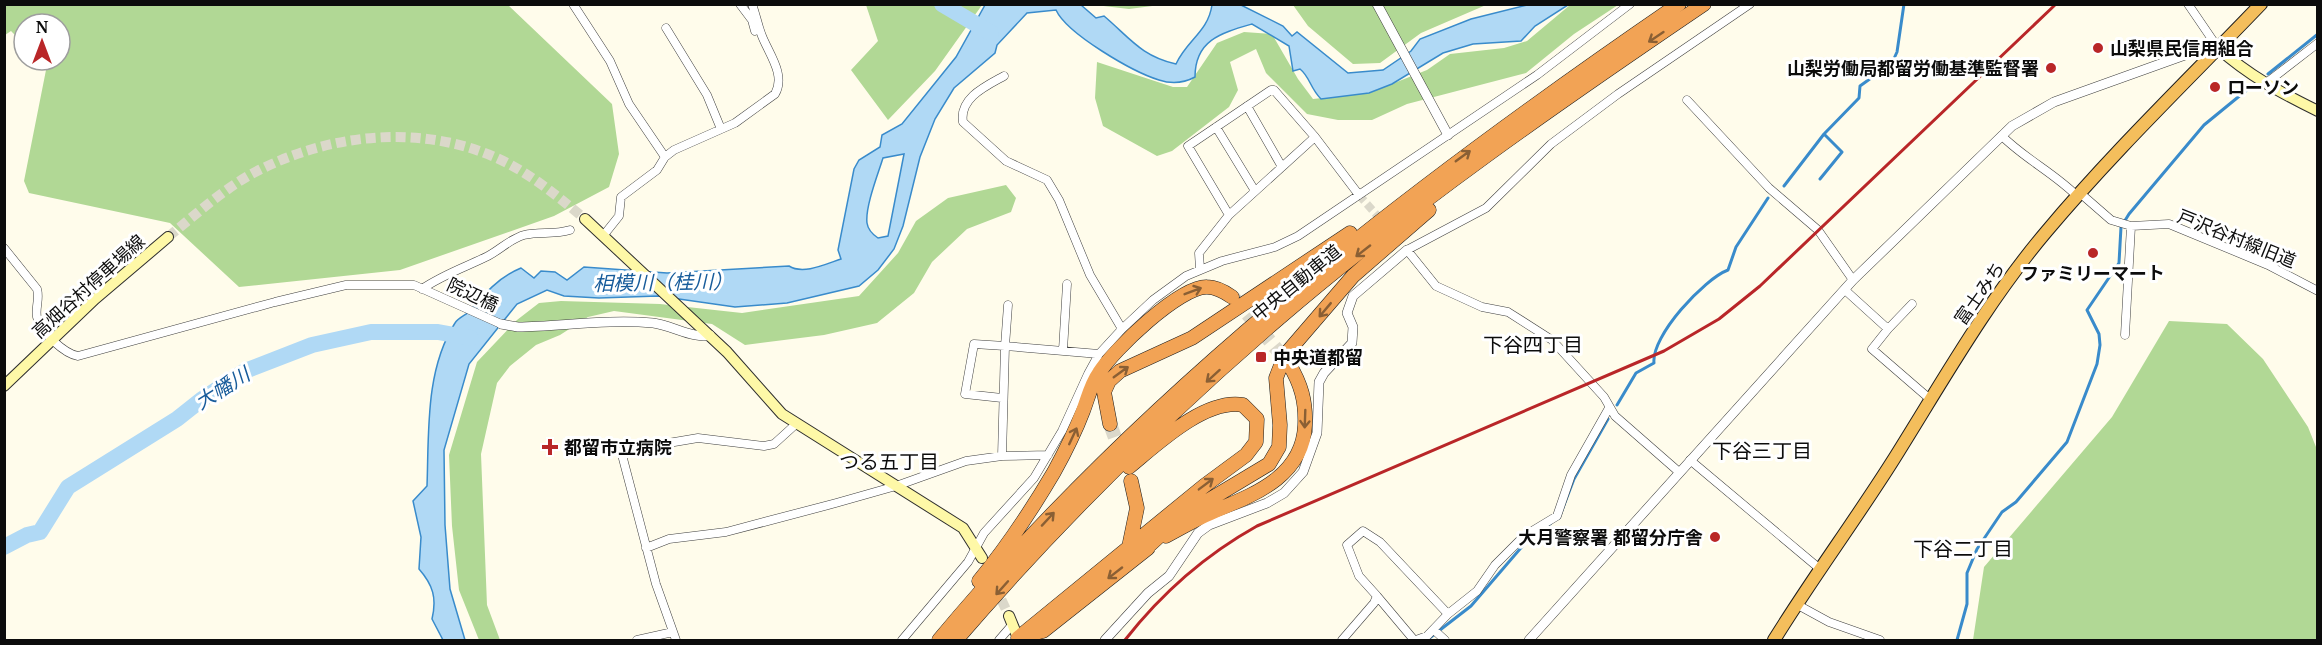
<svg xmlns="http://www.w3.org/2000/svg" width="2322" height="645" viewBox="0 0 2322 645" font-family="'Noto Serif','Noto Sans JP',serif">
  <rect width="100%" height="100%" fill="#fffceb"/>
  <!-- forest -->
  <path fill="#b1d895" d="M5,4L508,5L612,104L619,154L609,187L554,216L400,270L239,287L170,223L29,193L24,181L47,65L41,60H60V24H24V44L11,31L5,35Z
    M866,5H982L935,71L888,120L851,70L878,41Z
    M1095,5H1160L1129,9Z
    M1293,5H1486L1421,33L1380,63L1353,64L1308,26Z
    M1570,5H1618L1574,34L1526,73L1407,104L1372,120H1338L1307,114L1266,73L1256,49L1230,62L1238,90L1229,107L1172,151L1157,156L1103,126L1095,98L1097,62L1173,87H1187L1217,43L1244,32L1272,34L1298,79L1313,99L1369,93L1427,70L1450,54L1504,48L1527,41Z
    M1006,185L1016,198L1011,212L967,229L932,262L914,293L877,323L824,335L745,345L712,324L614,311L588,317L560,335L536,345L510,366L497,383L481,454L487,605L500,640H479L459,590L452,526L449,455L477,362L517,320L539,303L561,301L660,304L742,313L859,296L898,253L916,221L948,198Z
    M2169,321L2227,324L2263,359L2308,427L2318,452L2317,640H1973L1984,567L2112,417Z"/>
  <!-- water -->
  <path fill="#b0d9f5" stroke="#398bcb" stroke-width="1.5" fill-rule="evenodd" d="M985,5H1081L1096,18L1104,16C1130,38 1141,56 1176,64C1187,40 1208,32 1212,5H1241L1283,26L1292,36L1297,32L1348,73L1383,70L1411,51L1420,39L1471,19L1527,5H1568L1535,26L1521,41L1473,44L1443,53L1392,84L1369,93L1321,99C1310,88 1310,77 1300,69L1293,71L1289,46L1252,24C1221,33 1195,40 1195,77C1184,83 1171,84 1159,80C1133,72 1067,34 1056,10L1027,13L997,45L995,53L954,88L935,119L920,157L903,226L894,249L878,270L859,286L787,303L735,307L658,296L599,298L564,296L547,290L517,304L469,364L444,450L445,525L450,589L465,640H443L432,619C437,598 433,585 419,569L421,537L413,501L427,486C429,433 425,370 455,323C458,318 464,316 469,312C484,294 499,277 521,268L534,278L541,271L555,272L567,280L584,267L667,273L789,266C803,275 826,264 841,259L838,250L854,169L859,160L880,147L882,135L902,124L956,57ZM904,154L888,236L878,238C872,234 868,230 867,223C865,207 878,174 883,158Z"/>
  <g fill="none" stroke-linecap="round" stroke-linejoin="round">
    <!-- stream -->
    <path stroke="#398bcb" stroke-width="3" d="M2268,74L2318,34
      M1820,179L1842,152L1824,134
      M1784,186L1824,134L1859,98L1860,86L1892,63L1897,52L1904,4
      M1617,405L1636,373L1654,363C1651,336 1704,279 1728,270L1736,247L1768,198
      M1559,518L1574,479L1608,419
      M1427,640L1471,606L1526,542L1551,523
      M1957,640L1967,604V573L1977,549L2002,512L2016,502L2067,442L2097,364L2100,345L2099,334L2087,310L2119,263L2121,227L2129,214L2204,125L2248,89"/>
    <!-- river -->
    <path stroke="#b0d9f5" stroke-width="16" d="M942,4L991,33
      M4,547L27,535L40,532L68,487L177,419L201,400L245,371L312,345L371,332H438L471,338"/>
    <!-- minor-tunnel -->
    <path stroke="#dbd8ca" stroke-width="8" stroke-dasharray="8 4" stroke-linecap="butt" d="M1359,195L1382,221"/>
    <!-- secondary-tunnel -->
    <path stroke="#dbd8ca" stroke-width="10" stroke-dasharray="10 5" stroke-linecap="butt" d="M168,237C194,216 219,193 248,176C327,132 429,121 511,165C538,180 561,199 585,219
      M995,586L1009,616"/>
    <!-- motorway-tunnel -->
    <path stroke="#dbd8ca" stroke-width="14" stroke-dasharray="14 7" stroke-linecap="butt" d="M1234,298L1289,364
      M1110,424L1122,457"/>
    <defs>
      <path id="minor" d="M573,4L610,61L629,104L665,157
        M740,4L752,20L755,31
        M2188,4L2218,48
        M666,28L707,95L721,129
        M1004,76C986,86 959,98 963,122L1006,161L1047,180L1059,200L1090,275L1122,329
        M2265,84L2318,43
        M1687,100L1769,188L1818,230L1853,280
        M1247,106L1282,167
        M1216,127L1255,191
        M2002,136C2025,159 2054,173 2077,196
        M2080,193L2111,220L2131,226L2169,224L2268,265L2318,291
        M1229,215L1188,146L1271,90H1274L1315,137L1359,195
        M603,236L619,216L621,197L657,170L665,157L674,150L735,123L775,94C786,75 769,54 762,36C758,26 756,15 752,4
        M4,248L37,289C40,299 35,308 37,317C40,332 65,354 78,356L275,302L346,285H414L501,324
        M1200,269L1199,253L1229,215L1315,137
        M422,289C444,274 466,267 488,256C501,249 510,239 524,235C539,231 554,235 570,230
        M1845,290L1888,329L1872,349L1931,400
        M1888,329L1912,304
        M2125,335L2131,226
        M1063,350L1067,284
        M1002,398L965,394L974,344L1005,346L1008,305
        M1002,456L1005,346L1099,354
        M1690,460L1820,569
        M1679,472L1615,416L1604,397L1552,340L1508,312L1482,307L1436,286L1407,250L1486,208L1551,144L1618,94L1750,4
        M646,548L669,539L726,532L836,503L896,486L966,461L1002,456L1048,455
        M1377,596L1414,640
        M1796,604L1829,622L1880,640
        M1434,630L1445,640
        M637,640L673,632
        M676,640L656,584L621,451L698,438L764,446L774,444L796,424
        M902,640L968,562L984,533L1034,478L1062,431L1088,374L1099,354L1122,329L1153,300L1186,276L1222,261L1275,247L1298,236L1537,75L1630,4
        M999,640L1012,625
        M1342,640L1374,603L1377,596L1359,576L1347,545L1363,531L1380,542L1448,614
        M1416,640L1427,636L1448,614L1477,591L1495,565L1524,536L1557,516L1571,475L1609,408"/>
      <path id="tertiary" d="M1377,4L1448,135
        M501,324L518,327C563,326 609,319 653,323C671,325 696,340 710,335
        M1105,640L1148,593L1169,576L1198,533L1209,525L1267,503L1284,493L1303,472L1317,433L1319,382L1324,373L1352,343L1353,327L1347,313L1353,296L1407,250
        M1529,640L1853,280L2012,126L2054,102L2199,50L2218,48"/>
      <path id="secondary" d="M2218,48C2248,75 2281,93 2318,111
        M585,219L727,352L782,414L963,528L982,558
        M4,386L95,299L168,237
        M1009,616L1018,638"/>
      <path id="trunk" d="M1774,640C1811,580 1854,522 1892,462C1941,384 1986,303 2046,232C2113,152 2189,79 2261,4"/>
      <path id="motorway" d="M1110,424L1104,392L1109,381L1120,371L1192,338L1350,233
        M1166,536C1182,527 1198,518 1215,511C1255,494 1303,476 1305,425C1306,401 1301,384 1289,364
        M1129,547L1137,508L1131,481
        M1142,552L1179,518L1269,464L1279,447L1280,425L1276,378L1285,355L1353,276L1429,210
        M979,581C1007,547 1031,511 1054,472C1065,452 1075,432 1083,411C1088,398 1091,384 1099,373C1113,350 1180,286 1207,287C1217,287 1225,292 1232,297
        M1019,637L1043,631L1148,548
        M1018,638L1204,486L1246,455L1256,442L1257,419L1243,405C1205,398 1156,445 1129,467
        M939,640C1149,388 1409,189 1679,4
        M956,640C1055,525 1163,418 1278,319C1412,204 1558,103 1704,4"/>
    </defs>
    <!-- minor casing -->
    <use href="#minor" stroke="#3f3f3f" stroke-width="9"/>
    <!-- tertiary casing -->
    <use href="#tertiary" stroke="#3f3f3f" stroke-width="10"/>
    <!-- secondary casing -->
    <use href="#secondary" stroke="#2e2e2e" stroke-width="12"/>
    <!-- trunk casing -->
    <use href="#trunk" stroke="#1d1d1d" stroke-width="14"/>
    <!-- motorway casing -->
    <use href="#motorway" stroke="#1d1d1d" stroke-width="15"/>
    <!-- minor -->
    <use href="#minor" stroke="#fff" stroke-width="8"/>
    <!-- tertiary -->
    <use href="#tertiary" stroke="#fff" stroke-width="9"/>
    <!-- secondary -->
    <use href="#secondary" stroke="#fef8a7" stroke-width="10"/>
    <!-- trunk -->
    <use href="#trunk" stroke="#f4be5c" stroke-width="12"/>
    <!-- motorway -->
    <use href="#motorway" stroke="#f2a355" stroke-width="14"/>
    <!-- rail -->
    <path stroke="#b92628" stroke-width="3" d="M1125,640C1161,594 1205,555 1257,526L1664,351L1719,319L1760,286L2056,4"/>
  </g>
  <!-- one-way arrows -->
  <defs><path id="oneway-shaft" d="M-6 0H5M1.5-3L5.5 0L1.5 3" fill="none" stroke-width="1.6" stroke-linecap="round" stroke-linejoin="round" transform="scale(1.5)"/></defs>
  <g stroke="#8a5f34">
    <use href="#oneway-shaft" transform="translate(1656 37) rotate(146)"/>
    <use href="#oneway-shaft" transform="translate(1463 156) rotate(-36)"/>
    <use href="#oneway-shaft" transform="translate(1363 251) rotate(142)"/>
    <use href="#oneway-shaft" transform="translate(1193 291) rotate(-21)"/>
    <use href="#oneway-shaft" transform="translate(1325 310) rotate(130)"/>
    <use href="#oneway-shaft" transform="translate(1121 372) rotate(-36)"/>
    <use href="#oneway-shaft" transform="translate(1213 376) rotate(138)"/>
    <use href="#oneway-shaft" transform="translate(1305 419) rotate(92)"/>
    <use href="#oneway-shaft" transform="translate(1073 436) rotate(-65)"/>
    <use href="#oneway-shaft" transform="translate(1206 484) rotate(-37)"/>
    <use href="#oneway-shaft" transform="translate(1048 519) rotate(-47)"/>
    <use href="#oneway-shaft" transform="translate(1115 573) rotate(142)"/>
    <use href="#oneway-shaft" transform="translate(1002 588) rotate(132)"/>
  </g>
  <!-- markers -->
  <g fill="#b92628" stroke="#fff" stroke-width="2">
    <circle cx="2098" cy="48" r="6"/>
    <circle cx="2051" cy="68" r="6"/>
    <circle cx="2215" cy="87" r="6"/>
    <circle cx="2093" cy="253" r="6"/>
    <rect x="1255" y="351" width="12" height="12" rx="3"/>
    <path d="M547 438h6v6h6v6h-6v6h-6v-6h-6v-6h6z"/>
    <circle cx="1715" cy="537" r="6"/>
  </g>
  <g text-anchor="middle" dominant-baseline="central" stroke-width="6" stroke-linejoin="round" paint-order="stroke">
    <!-- poi labels -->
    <g font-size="18" font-weight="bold" fill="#0c0c0c" stroke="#fff" text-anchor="start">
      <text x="2110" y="48">山梨県民信用組合</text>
      <text x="2039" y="68" text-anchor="end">山梨労働局都留労働基準監督署</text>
      <text x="2227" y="87">ローソン</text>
      <text x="2093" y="273" text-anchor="middle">ファミリーマート</text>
      <text x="1273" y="357">中央道都留</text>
      <text x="564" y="447">都留市立病院</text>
      <text x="1703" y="537" text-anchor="end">大月警察署 都留分庁舎</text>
    </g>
    <!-- street labels -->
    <g font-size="18" fill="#0c0c0c" stroke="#fff">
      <text transform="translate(2237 238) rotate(22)">戸沢谷村線旧道</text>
      <text transform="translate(1296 282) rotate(-39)">中央自動車道</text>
      <text transform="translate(88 286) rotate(-42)">高畑谷村停車場線</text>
      <text transform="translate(1979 293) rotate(-55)">富士みち</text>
      <text transform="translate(473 294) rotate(25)">院辺橋</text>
    </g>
    <!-- water labels -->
    <g font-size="20" font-style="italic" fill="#185c9b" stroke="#fff">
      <text transform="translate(663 282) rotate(-1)">相模川（桂川）</text>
      <text transform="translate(222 388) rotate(-32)">大幡川</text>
    </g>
    <!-- neighbourhood labels -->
    <g font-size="20" fill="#0c0c0c" stroke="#fff">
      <text x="1533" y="344">下谷四丁目</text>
      <text x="1762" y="450">下谷三丁目</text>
      <text x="889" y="461">つる五丁目</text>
      <text x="1963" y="548">下谷二丁目</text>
    </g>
  </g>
  <!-- border -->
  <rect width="2322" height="645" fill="none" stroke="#0c0c0c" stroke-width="12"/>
  <!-- north arrow -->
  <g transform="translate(42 42)"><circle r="28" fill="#ffffff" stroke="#9e9e9e" stroke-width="1.5"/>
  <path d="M0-4.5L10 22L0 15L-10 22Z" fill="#b92628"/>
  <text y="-9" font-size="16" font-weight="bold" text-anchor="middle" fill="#0c0c0c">N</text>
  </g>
</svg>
